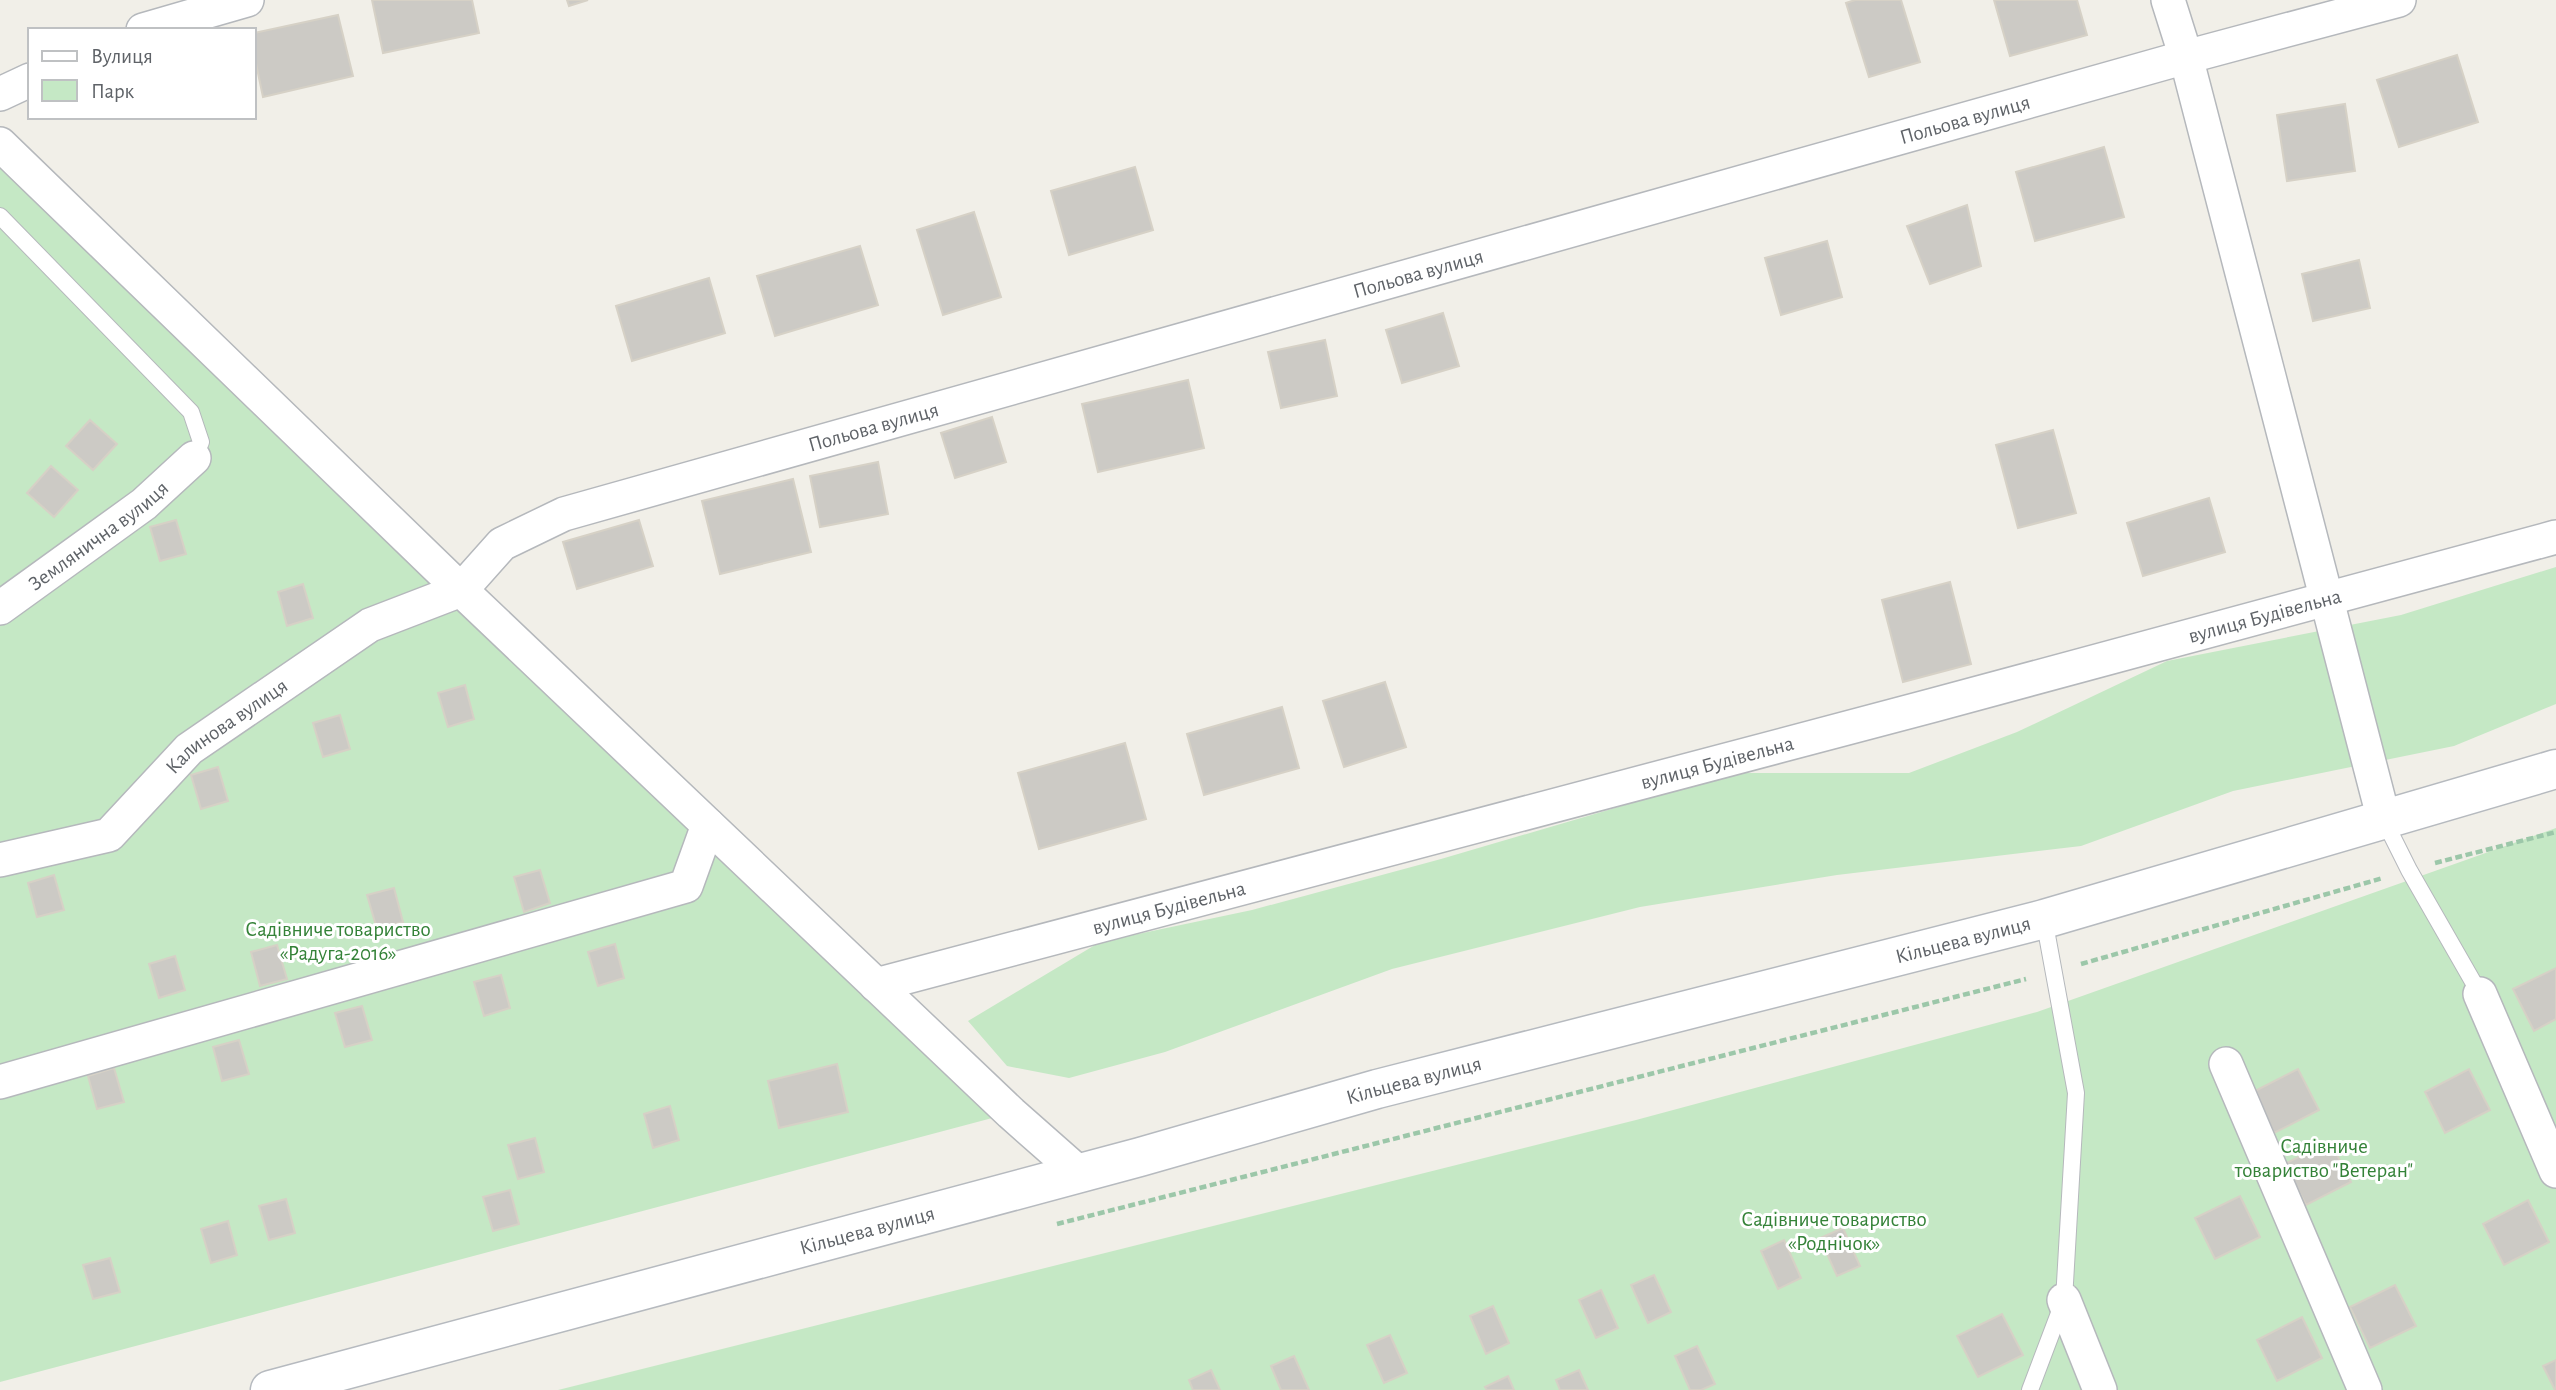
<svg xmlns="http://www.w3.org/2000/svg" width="2556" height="1390" viewBox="0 0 2556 1390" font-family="'Alegreya Sans',sans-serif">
  <rect width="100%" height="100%" fill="#f1efe8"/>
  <!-- green -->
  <path fill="#c5e8c5" d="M0,144L1011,1113L0,1382Z
    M2556,567V704L2454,746L2233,791L2081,846L1837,875L1640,907L1392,969L1165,1052L1069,1078L1007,1066L968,1021L1100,942L1252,910L1441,859L1734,773H1909L2017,732L2167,661L2401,615Z
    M2556,828V1390H558L1636,1120L2037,1012Z"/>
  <!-- building -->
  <path fill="#cccac5" stroke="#d6d1c6" stroke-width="2" d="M372,0H472L479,33L383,53Z
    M567,0H588L569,6Z
    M1855,0H1901L1920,62L1869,77L1846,3Z
    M1994,0H2077L2087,35L2010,56Z
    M338,15L353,76L263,97L254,54V33Z
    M2457,55L2478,122L2399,147L2377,80Z
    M2345,104L2355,171L2287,181L2277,115Z
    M2104,147L2124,217L2035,241L2016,172Z
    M1135,167L1153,230L1069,255L1051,191Z
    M1967,205L1981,266L1930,284L1907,226Z
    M974,212L1001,297L943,315L917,230Z
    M1827,241L1842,297L1781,315L1765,258Z
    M860,246L878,305L775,336L757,276Z
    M2359,260L2370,308L2313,321L2302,274Z
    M709,278L725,333L632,361L616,306Z
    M1443,313L1459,366L1402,383L1386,330Z
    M1325,340L1337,396L1281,408L1268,352Z
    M1188,380L1204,448L1098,472L1082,404Z
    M992,417L1006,462L955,478L941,433Z
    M90,420L117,444L93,470L66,446Z
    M2053,430L2076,513L2018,528L1996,445Z
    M878,462L888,514L820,527L810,476Z
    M51,466L78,490L54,517L27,493Z
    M793,479L811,552L720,574L702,501Z
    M2209,498L2225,552L2143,576L2127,523Z
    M176,520L186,554L160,561L150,527Z
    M639,520L653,566L577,589L563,542Z
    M1950,582L1971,664L1903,682L1882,600Z
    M303,584L313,618L287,626L278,592Z
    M1385,682L1406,747L1344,767L1323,701Z
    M465,685L474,719L448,727L438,693Z
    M1282,707L1299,768L1204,795L1187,734Z
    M340,715L350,749L323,757L313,723Z
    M1125,743L1146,819L1039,849L1018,773Z
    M218,767L228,801L201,809L191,775Z
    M540,870L550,903L524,912L514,877Z
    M54,875L64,910L37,917L28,883Z
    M394,888L403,922L377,929L367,895Z
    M615,944L624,978L598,986L588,952Z
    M277,945L287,979L260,986L251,952Z
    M175,956L185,990L159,998L149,964Z
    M2556,968V1019L2534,1031L2513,989Z
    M501,975L510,1008L484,1016L474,982Z
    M362,1006L372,1040L345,1047L335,1013Z
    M239,1040L249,1074L222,1081L213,1047Z
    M837,1064L848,1112L779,1128L768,1081Z
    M114,1068L124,1102L97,1109L88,1076Z
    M2298,1069L2319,1110L2274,1133L2253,1092Z
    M2469,1069L2490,1110L2445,1133L2425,1092Z
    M670,1106L679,1140L653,1148L644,1114Z
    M535,1138L544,1172L518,1179L508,1145Z
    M2330,1141L2351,1182L2306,1205L2285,1164Z
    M510,1190L519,1224L493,1231L483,1197Z
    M2240,1196L2260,1237L2215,1259L2195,1218Z
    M286,1199L295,1233L269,1240L259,1206Z
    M2528,1200L2549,1242L2504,1265L2483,1224Z
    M228,1221L237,1255L211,1263L201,1229Z
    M1843,1228L1860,1266L1837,1276L1820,1238Z
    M1784,1240L1801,1278L1778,1289L1761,1251Z
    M110,1258L120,1292L93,1299L83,1265Z
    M1654,1275L1671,1312L1648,1323L1631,1285Z
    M2395,1285L2416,1326L2370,1348L2350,1307Z
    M1601,1290L1618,1328L1596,1338L1579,1300Z
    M1493,1306L1509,1343L1486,1354L1470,1316Z
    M2002,1314L2023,1355L1978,1377L1957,1336Z
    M2302,1317L2322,1358L2277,1381L2257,1340Z
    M1390,1335L1407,1373L1384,1383L1367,1345Z
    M1697,1346L1715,1384L1701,1390H1690L1675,1356Z
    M1294,1356L1309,1390H1281L1271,1366Z
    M2556,1360V1390H2555L2543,1366Z
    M1211,1370L1220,1390H1193L1189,1380Z
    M1579,1370L1588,1390H1560L1556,1380Z
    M1508,1376L1514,1390H1487L1485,1387Z"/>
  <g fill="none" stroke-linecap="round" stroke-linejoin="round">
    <defs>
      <path id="service" d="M0,216L191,412L201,442L194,458
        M2384,820L2409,870L2480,994
        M2030,1390L2064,1300L2076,1093L2044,919"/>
      <g id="minor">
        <path d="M2168,0L2186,57L2384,820"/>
        <path d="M143,30L247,0"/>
        <path d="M0,94L30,80"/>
        <path d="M0,144L461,590L1011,1113L1079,1173"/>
        <path id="s1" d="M0,608L144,504L194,458"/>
        <path id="s2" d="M0,860L109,835L189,749L370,625L461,590L502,544L564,514L2186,57L2399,0"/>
        <path id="s3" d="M876,985L1934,705L2556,537"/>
        <path d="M2480,994L2556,1171"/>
        <path d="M2226,1064L2365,1390"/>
        <path d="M0,1082L686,886L708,825"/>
        <path d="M2064,1300L2100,1390"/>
      </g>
      <g id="secondary">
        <path id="s4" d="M270,1390L1140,1157L1377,1089L2044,919L2556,769"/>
      </g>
    </defs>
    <!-- service casing -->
    <use href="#service" stroke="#b5b8bc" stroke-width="18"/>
    <!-- minor casing -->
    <use href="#minor" stroke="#b5b8bc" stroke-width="36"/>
    <!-- secondary casing -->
    <use href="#secondary" stroke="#b6babf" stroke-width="41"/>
    <!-- path -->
    <path stroke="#9cc7a9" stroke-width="4.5" stroke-dasharray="7 3.5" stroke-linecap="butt" d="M2435,863L2556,832
      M2081,964L2383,878
      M1057,1224L2026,979"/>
    <!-- service -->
    <use href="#service" stroke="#fff" stroke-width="16"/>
    <!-- minor -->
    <use href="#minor" stroke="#fff" stroke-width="33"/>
    <!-- secondary -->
    <use href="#secondary" stroke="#fff" stroke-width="38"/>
  </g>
  <g text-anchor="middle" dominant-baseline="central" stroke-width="6" stroke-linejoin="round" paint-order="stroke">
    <!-- street labels -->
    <g font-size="21" fill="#5f6368" stroke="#fff">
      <text stroke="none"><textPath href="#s2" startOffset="2132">Польова вулиця</textPath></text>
      <text stroke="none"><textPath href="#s2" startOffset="1564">Польова вулиця</textPath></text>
      <text stroke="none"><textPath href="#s2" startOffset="998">Польова вулиця</textPath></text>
      <text stroke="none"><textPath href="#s1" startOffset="122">Землянична вулиця</textPath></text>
      <text stroke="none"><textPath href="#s3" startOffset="1437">вулиця Будівельна</textPath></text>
      <text stroke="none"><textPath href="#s2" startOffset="273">Калинова вулиця</textPath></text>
      <text stroke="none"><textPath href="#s3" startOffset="870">вулиця Будівельна</textPath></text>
      <text stroke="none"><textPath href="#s3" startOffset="303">вулиця Будівельна</textPath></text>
      <text stroke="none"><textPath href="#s4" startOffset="1752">Кільцева вулиця</textPath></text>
      <text stroke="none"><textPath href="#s4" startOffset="1185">Кільцева вулиця</textPath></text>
      <text stroke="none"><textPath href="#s4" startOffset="618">Кільцева вулиця</textPath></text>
    </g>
    <!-- park labels -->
    <g font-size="21" fill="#348238" stroke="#fff">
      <text x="338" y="929">Садівниче товариство<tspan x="338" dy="24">«Радуга-2016»</tspan></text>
      <text x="2324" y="1146">Садівниче<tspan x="2324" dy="24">товариство "Ветеран"</tspan></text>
      <text x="1834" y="1219">Садівниче товариство<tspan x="1834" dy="24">«Роднічок»</tspan></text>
    </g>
  </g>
  <!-- legend -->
  <rect x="28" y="28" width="228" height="91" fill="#ffffff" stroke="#bfc1c3" stroke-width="2"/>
  <rect x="42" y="51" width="35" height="10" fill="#ffffff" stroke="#bfc1c3" stroke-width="2"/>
  <text x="91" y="63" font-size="21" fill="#5f6368">Вулиця</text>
  <rect x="42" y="80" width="35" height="21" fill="#c5e8c5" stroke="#bfc1c3" stroke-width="2"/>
  <text x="91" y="98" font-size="21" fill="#5f6368">Парк</text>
</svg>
